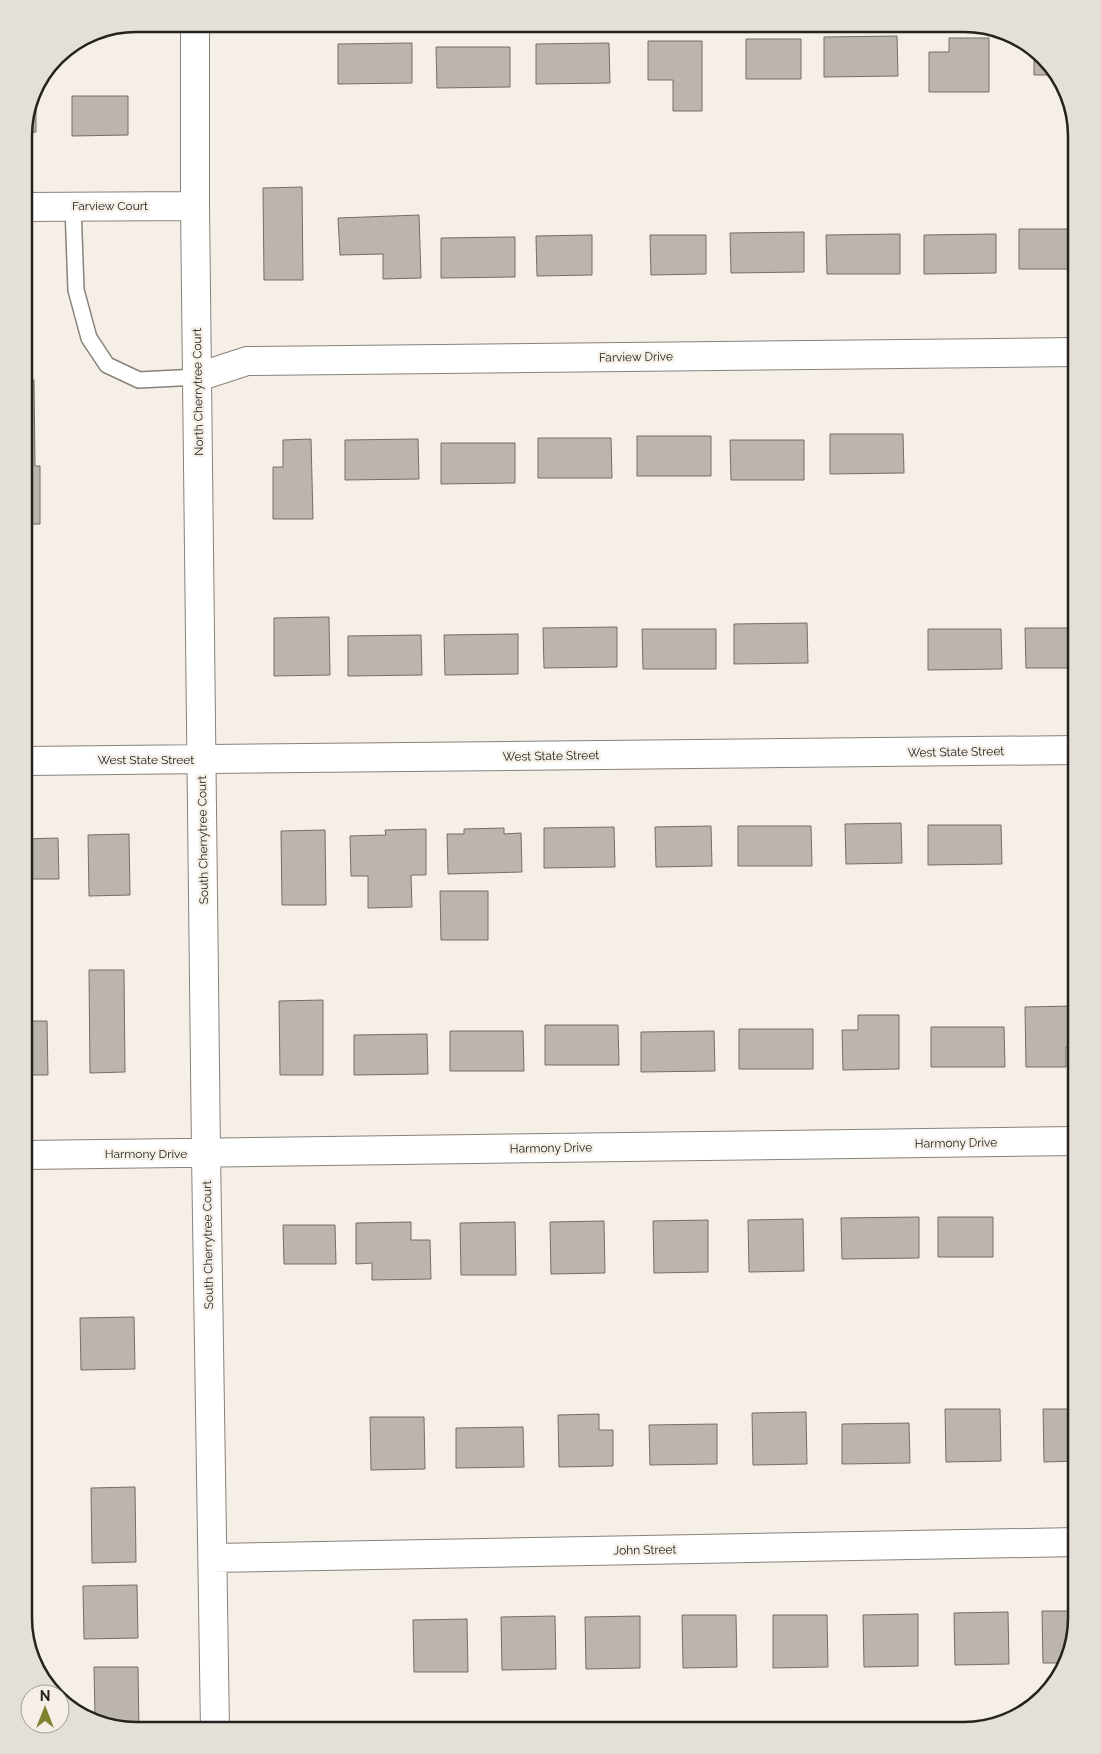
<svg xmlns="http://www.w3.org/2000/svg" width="1101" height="1754" viewBox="0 0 1101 1754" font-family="Raleway,sans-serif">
  <rect width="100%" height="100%" fill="#f5efe7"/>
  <!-- building -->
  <path fill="#bbb5ae" stroke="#746e67" d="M897,36L898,76L824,77V37Z
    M949,38H989V92H929V52H949Z
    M746,39H801V79H746Z
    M648,41H702V111H673V80H648Z
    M412,43V83L338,84V44Z
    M609,43L610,83L536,84V44Z
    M436,47H510V87L437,88Z
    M1034,51L1055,75H1034Z
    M32,93H36V132H24Z
    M72,96H128V135L72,136Z
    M302,187L303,280H264L263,188Z
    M419,215L421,278L383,279V254L340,255L338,218Z
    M1019,229H1077V269H1019Z
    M804,232V272L731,273L730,233Z
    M900,234V274H827L826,235Z
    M996,234V273L924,274V235Z
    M592,235V275L537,276L536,236Z
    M650,235H706V274L651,275Z
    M515,237V277L441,278V238Z
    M24,337H26L27,380H34L35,466H40V524H31V535H24Z
    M830,434H903L904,473L830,474Z
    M637,436H711V476H637Z
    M538,438H611L612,478H538Z
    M311,439L313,519H273V467H283V440Z
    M418,439L419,479L345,480V440Z
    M730,440H804V480H731Z
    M441,443H515V483L441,484Z
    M329,617L330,675L274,676V618Z
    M807,623L808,663L734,664V624Z
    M617,627V667L544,668L543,628Z
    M1025,628H1077V668H1026Z
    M642,629H716V669H643Z
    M928,629H1001L1002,669L928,670Z
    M518,634V674L445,675L444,635Z
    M421,635L422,675L348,676V636Z
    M901,823L902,863L846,864L845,824Z
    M928,825H1001L1002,864L928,865Z
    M711,826L712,866L656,867L655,827Z
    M738,826H811L812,866H738Z
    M614,827L615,867L544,868V828Z
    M504,828V834L521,833L522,872L448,874L447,834H464V829Z
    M426,829V875H411L412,907L368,908V876H351L350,836L386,835L385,830Z
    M325,830L326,905H282L281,831Z
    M129,834L130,895L89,896L88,835Z
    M58,838L59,879H24V839Z
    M440,891H488V940H441Z
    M89,970H124L125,1072L90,1073Z
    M1072,971H1077V1047H1066V1067H1026L1025,1007L1072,1006Z
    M323,1000V1075H280L279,1001Z
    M858,1015H899V1069L843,1070L842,1030H858Z
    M24,1021H47L48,1075H24Z
    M545,1025H618L619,1065H545Z
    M931,1027H1004L1005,1067H931Z
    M739,1029H813V1069H739Z
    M450,1031H523L524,1071H450Z
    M714,1031L715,1071L641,1072V1032Z
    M427,1034L428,1074L354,1075V1035Z
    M919,1217V1258L842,1259L841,1218Z
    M938,1217H993V1257H938Z
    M803,1219L804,1271L749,1272L748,1220Z
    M708,1220V1272L654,1273L653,1221Z
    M604,1221L605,1273L551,1274L550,1222Z
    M411,1222V1240H430L431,1279L372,1280V1263L356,1264V1223Z
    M515,1222L516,1275H461L460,1223Z
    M283,1225H335L336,1264H284Z
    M134,1317L135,1369L81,1370L80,1318Z
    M945,1409H1000L1001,1461L946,1462Z
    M1043,1409H1077V1461L1044,1462Z
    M806,1412L807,1464L753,1465L752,1413Z
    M599,1414V1430H613V1466L559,1467L558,1415Z
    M370,1417H424L425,1469L371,1470Z
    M909,1423L910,1463L842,1464V1424Z
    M717,1424V1464L650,1465L649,1425Z
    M523,1427L524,1467L456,1468V1428Z
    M135,1487L136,1562L92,1563L91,1488Z
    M137,1585L138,1638L84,1639L83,1586Z
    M1042,1611H1077V1618L1064,1663H1043Z
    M1008,1612L1009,1664L955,1665L954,1613Z
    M918,1614V1666L864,1667L863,1615Z
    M682,1615H736L737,1667L683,1668Z
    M773,1615H827L828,1667L773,1668Z
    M555,1616L556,1669L502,1670L501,1617Z
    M640,1616V1668L586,1669L585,1617Z
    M467,1619L468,1672H414L413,1620Z
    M94,1667H138L139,1730H129L95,1719Z"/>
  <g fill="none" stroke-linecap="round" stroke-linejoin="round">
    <defs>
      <path id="service" d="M73,206L76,290L89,338L107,365L139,380L198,377"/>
      <path id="minor" d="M195,24V206L206,1153L215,1730
        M24,207L195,206
        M198,377L247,361L1077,352
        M24,761L1077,750
        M24,1155L1077,1141
        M214,1558L1077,1542"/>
    </defs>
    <!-- service casing -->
    <use href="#service" stroke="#88827b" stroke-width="18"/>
    <!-- minor casing -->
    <use href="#minor" stroke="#88827b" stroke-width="30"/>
    <!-- service -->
    <use href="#service" stroke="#fff" stroke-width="15"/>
    <!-- minor -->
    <use href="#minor" stroke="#fff" stroke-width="28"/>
  </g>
  <g text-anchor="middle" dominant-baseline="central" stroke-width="4.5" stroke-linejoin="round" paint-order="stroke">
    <!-- street labels -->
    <g font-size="12" fill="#252320" stroke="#f5efe7">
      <text x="110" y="206">Farview Court</text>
      <text transform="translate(636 357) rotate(-1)">Farview Drive</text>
      <text transform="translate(198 392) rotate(-91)">North Cherrytree Court</text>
      <text transform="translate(956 752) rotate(-1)">West State Street</text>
      <text transform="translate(551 756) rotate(-1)">West State Street</text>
      <text x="146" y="760">West State Street</text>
      <text transform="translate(203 840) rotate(-91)">South Cherrytree Court</text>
      <text transform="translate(956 1143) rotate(-1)">Harmony Drive</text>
      <text transform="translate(551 1148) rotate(-1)">Harmony Drive</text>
      <text x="146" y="1154">Harmony Drive</text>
      <text transform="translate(208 1245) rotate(-91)">South Cherrytree Court</text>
      <text transform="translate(645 1550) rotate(-1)">John Street</text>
    </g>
  </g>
  <!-- crop -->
  <path d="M0 0H1101V1754H0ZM136 32H964A104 104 0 0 1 1068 136V1618A104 104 0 0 1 964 1722H136A104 104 0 0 1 32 1618V136A104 104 0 0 1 136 32Z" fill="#e4dfd7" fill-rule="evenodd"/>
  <path fill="none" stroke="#252320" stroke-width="2.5" d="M136 32H964A104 104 0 0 1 1068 136V1618A104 104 0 0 1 964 1722H136A104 104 0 0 1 32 1618V136A104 104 0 0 1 136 32Z"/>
  <!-- north arrow -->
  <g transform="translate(45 1709)"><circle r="24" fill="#f5efe7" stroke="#a29d97"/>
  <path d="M0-4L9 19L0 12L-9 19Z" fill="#80832d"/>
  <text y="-8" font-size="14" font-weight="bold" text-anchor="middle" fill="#252320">N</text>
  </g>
</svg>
